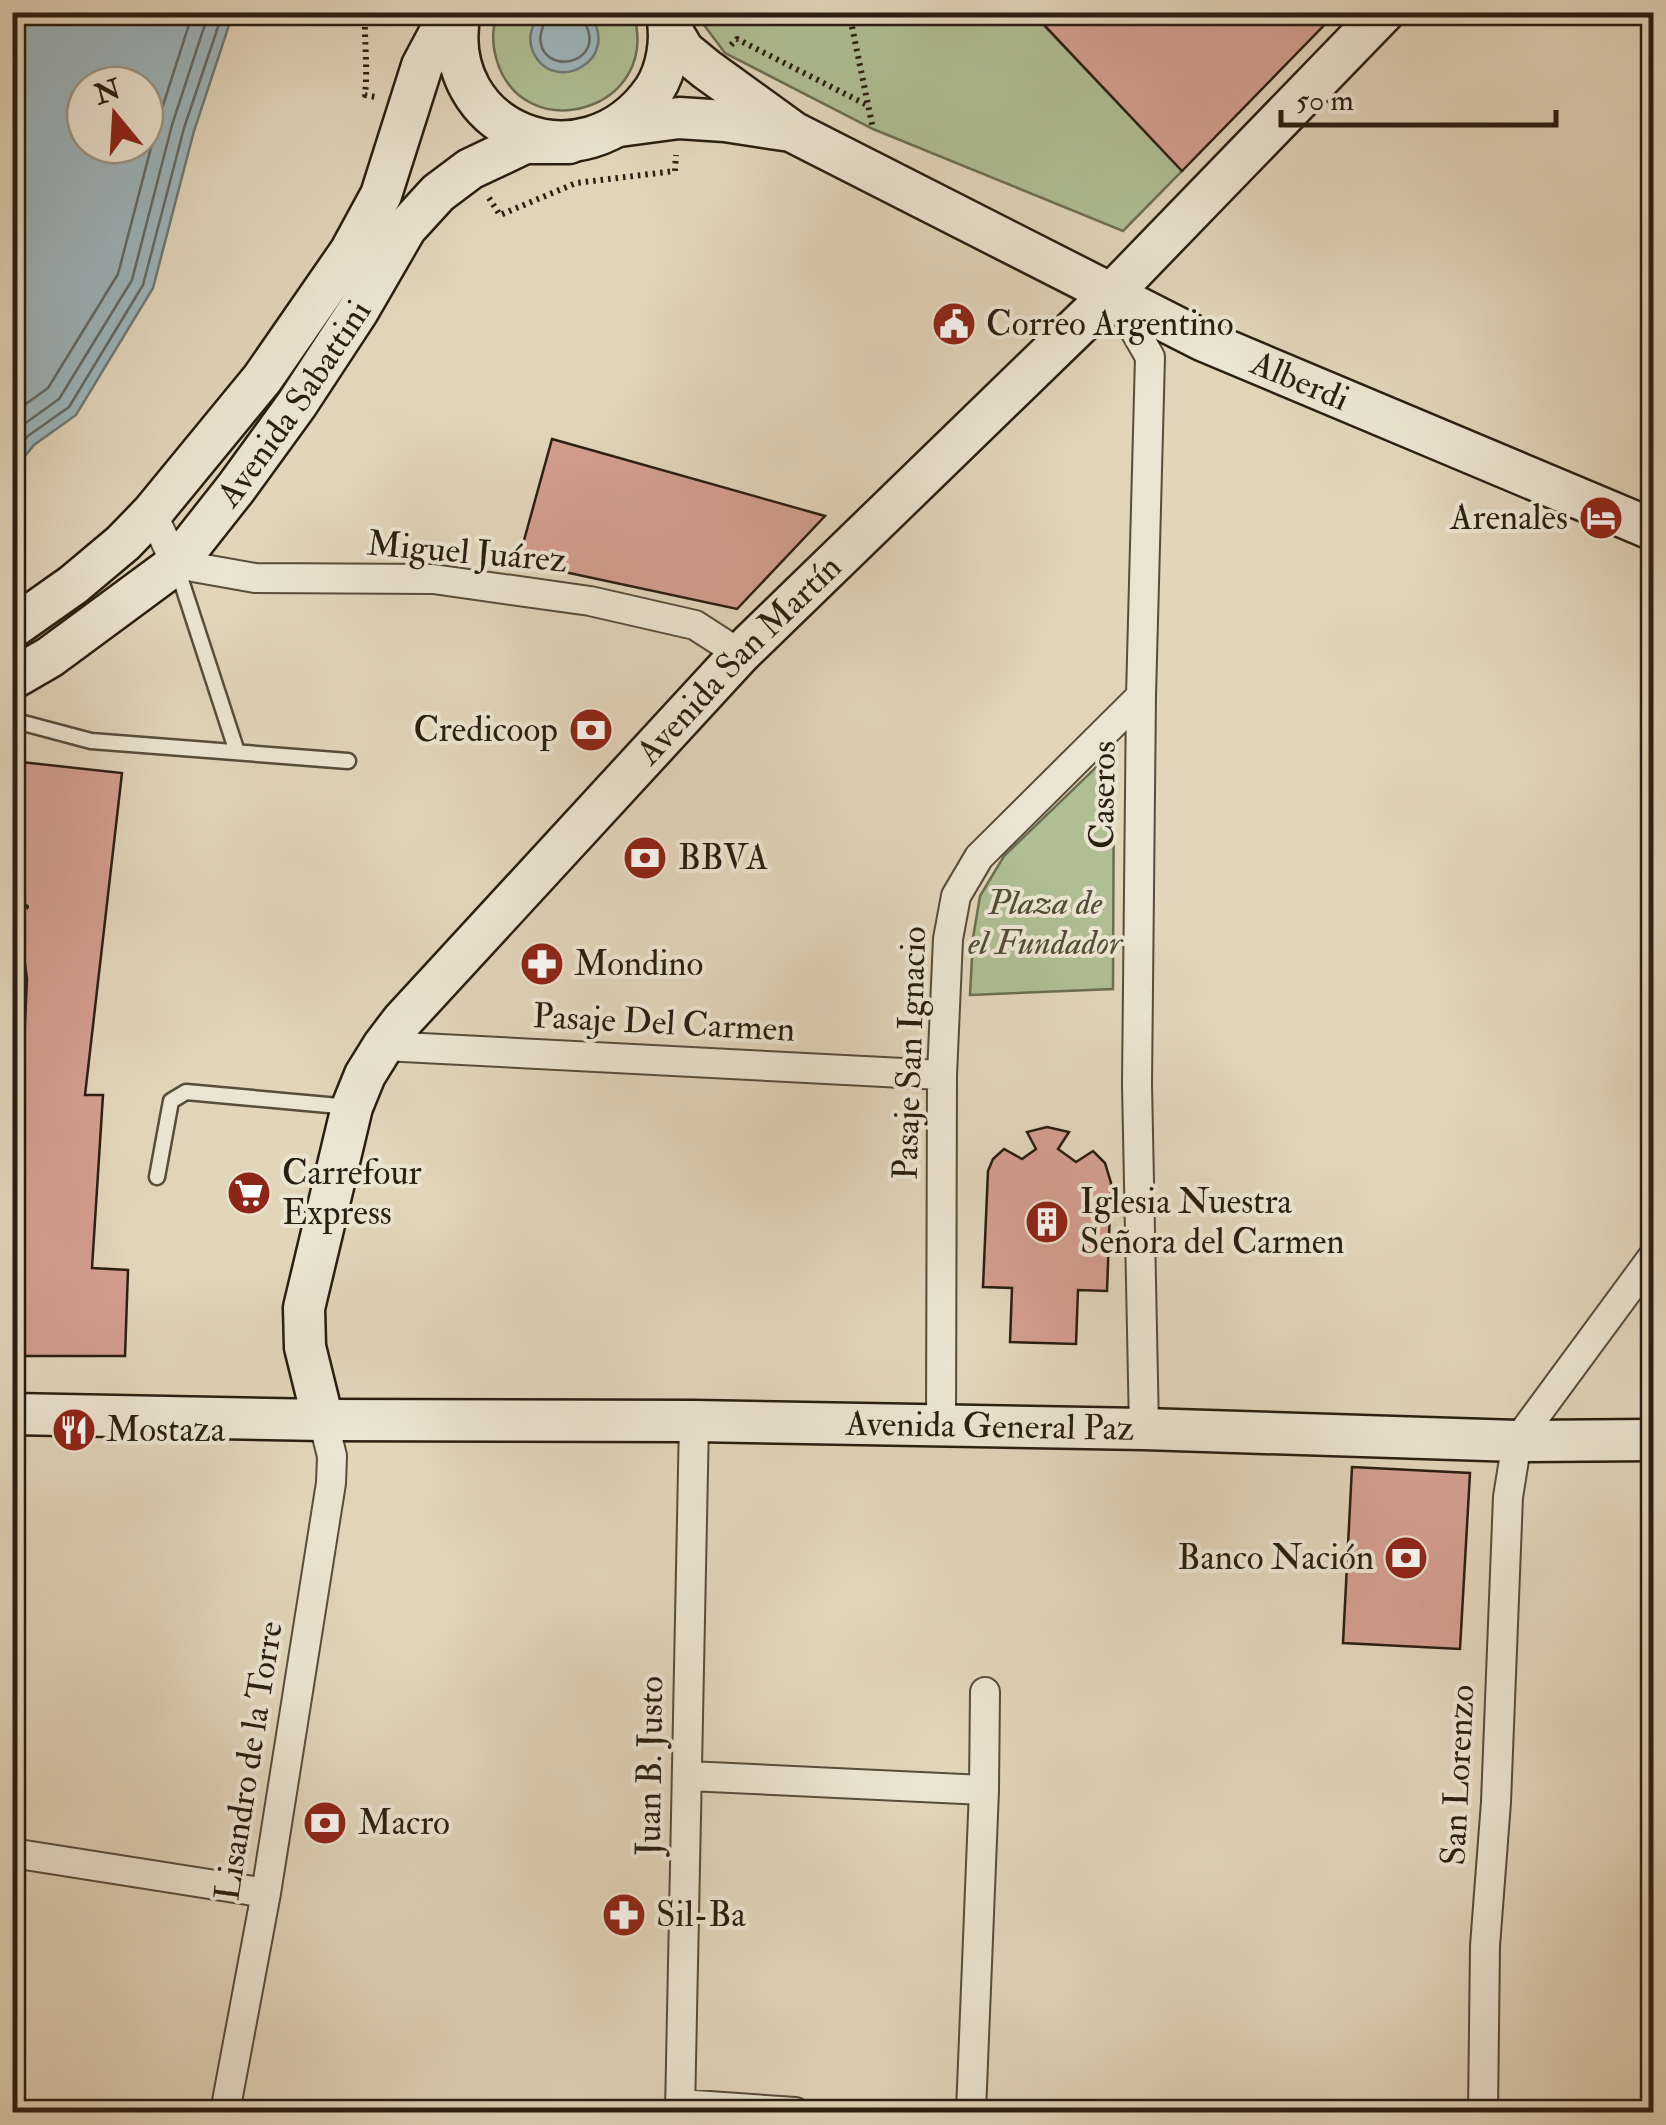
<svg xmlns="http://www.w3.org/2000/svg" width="1666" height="2125" viewBox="0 0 1666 2125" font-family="'IM FELL Double Pica',serif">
  <rect width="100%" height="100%" fill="#e2d5ba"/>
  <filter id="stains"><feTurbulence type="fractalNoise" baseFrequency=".002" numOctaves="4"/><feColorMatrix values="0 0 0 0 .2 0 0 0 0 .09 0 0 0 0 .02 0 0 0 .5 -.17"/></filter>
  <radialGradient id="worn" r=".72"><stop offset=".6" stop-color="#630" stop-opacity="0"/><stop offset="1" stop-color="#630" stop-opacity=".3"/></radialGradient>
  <!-- green -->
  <path fill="#afbe93" stroke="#6c6e52" stroke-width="2.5" d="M498,13H633C664,110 522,151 496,58C492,43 492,27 498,13Z
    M695,13H1032L1182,171L1123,231L873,129L725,53Z
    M1114,750L1113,989L970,995L973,938L980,896L1004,856Z"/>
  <!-- water -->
  <path fill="#9cb5bc" stroke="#6e7978" stroke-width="2.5" fill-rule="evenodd" d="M13,12L233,13L194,131L153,288L76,415L34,445L13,471ZM85,85H145V145H85Z
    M588,12C625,59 554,97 533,52C527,38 532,26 539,14Z"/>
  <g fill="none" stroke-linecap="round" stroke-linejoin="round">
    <!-- shore -->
    <path stroke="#636a66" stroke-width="2.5" d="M548,12C546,23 538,32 541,44C546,68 583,67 589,44C592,32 583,23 582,12
      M12,414L48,388L118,274L158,121L193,12
      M12,435L20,427L59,399L132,280L172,125L209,12
      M12,455L28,436L69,407L143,285L184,128L223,12"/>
  </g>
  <!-- building -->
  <path fill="#d49e8f" stroke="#2a1e11" stroke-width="2.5" d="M1032,12H1337L1182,171Z
    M552,439L825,516L737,609L518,562Z
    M12,761L122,773L85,1095H103L92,1268L128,1270L125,1356H12V1060L24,1045L27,979L12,861Z
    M1047,1127L1069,1132L1058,1149L1076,1162L1093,1151L1105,1163L1111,1183L1107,1291L1078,1290L1076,1344L1010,1342L1012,1288L983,1287L988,1171L993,1159L1004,1149L1022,1159L1036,1149L1027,1132Z
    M1352,1467L1470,1473L1460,1649L1343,1643Z"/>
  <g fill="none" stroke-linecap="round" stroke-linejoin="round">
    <defs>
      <path id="service" d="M177,568L237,752
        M12,720L91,741L348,761
        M157,1177L171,1101L186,1092L350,1107"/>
      <path id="minor" d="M1116,298L1150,357L1141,696L1137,1084L1144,1429
        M152,513L176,564L255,578L433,579L590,601L695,625L740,654
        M383,1046L942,1075
        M941,1427L942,1075L948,939L956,896L979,857L1141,696
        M688,1776L984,1790
        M12,1853L266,1893
        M680,2104L795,2112
        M225,2112L266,1893L331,1483L332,1456L323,1420
        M680,2112L694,1421
        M971,2112L984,1790L985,1692
        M1483,2112L1485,1946L1496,1802L1508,1497L1517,1441L1654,1255"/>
      <g id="secondary">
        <path d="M460,12C436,131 584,191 654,90C667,70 672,40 667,16"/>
        <path id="s1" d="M669,26L684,51L706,69L793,132L1202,340L1654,530"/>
        <path d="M619,126L679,118L725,121L784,130"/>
        <path d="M12,628L73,585L123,543L152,513L262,379L350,252L381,195L422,66L438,36L455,12"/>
        <path id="s2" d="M12,679L50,657L176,564L236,488L297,404L358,311L406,228L438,193L470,169L525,143H569"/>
        <path id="s3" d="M12,1414L323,1420L694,1421L1144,1429L1517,1441L1654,1440"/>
        <path id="s4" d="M323,1420L305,1347L304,1308L352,1107L365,1075L383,1046L402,1021L740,654L1113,292L1384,12"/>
      </g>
    </defs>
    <!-- service casing -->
    <use href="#service" stroke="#584c3b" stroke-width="19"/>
    <!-- minor casing -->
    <use href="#minor" stroke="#584c3b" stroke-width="32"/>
    <!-- secondary casing -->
    <use href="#secondary" stroke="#2a1e11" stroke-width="45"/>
    <!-- path -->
    <path stroke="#2a1e11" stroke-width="6" stroke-dasharray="2.5 5" stroke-linecap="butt" d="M365,12C364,40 368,68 365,95L376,97
      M849,12L873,129
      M731,45L737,39L869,106
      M489,198L500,215L576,183L675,171L676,155
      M12,898L26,907L12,920
      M12,939L25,934
      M12,984L29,999
      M12,1072L14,1078"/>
    <!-- service -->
    <use href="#service" stroke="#ece4d2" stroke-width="14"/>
    <!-- minor -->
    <use href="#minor" stroke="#ece4d2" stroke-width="28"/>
    <!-- secondary -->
    <use href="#secondary" stroke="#ece4d2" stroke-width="40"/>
  </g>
  <!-- icons -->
  <defs>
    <symbol id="civic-disc" viewBox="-11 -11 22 22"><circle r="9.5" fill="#8f2418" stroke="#ece4d2"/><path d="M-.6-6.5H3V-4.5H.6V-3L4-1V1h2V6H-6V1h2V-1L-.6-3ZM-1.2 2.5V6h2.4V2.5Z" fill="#fff"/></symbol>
    <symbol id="hotel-disc" viewBox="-11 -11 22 22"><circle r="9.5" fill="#8f2418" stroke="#ece4d2"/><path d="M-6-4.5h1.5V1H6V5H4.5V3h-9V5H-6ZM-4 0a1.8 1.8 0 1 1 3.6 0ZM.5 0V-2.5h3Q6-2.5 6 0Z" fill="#fff"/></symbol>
    <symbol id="bank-disc" viewBox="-11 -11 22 22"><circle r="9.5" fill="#8f2418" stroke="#ece4d2"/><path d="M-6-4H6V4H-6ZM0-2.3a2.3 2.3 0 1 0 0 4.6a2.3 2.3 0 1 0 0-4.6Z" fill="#fff"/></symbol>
    <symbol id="pharmacy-disc" viewBox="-11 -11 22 22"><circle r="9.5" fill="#8f2418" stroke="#ece4d2"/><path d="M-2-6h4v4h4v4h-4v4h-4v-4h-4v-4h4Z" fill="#fff"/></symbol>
    <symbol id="supermarket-disc" viewBox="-11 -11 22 22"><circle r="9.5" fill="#8f2418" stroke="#ece4d2"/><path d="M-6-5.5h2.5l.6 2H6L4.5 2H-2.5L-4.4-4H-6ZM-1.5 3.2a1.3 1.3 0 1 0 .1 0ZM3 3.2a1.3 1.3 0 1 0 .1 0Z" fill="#fff"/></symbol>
    <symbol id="building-disc" viewBox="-11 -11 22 22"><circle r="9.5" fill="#8f2418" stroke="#ece4d2"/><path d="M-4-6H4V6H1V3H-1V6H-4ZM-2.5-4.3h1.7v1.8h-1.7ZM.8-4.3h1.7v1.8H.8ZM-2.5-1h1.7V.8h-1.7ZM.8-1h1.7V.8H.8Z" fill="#fff"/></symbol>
    <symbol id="restaurant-disc" viewBox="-11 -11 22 22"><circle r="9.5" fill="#8f2418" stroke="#ece4d2"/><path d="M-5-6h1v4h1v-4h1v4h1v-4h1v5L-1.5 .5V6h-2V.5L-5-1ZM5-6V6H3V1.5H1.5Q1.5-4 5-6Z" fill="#fff"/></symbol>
  </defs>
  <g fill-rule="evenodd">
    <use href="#civic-disc" x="929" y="299" width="50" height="50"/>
    <use href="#hotel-disc" x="1576" y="493" width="50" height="50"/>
    <use href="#bank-disc" x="566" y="705" width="50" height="50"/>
    <use href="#bank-disc" x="620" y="833" width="50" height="50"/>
    <use href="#pharmacy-disc" x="517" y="939" width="50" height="50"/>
    <use href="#supermarket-disc" x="224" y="1168" width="50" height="50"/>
    <use href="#building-disc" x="1022" y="1197" width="50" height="50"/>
    <use href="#restaurant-disc" x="49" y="1405" width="50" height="50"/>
    <use href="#bank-disc" x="1381" y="1533" width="50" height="50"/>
    <use href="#bank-disc" x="300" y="1798" width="50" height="50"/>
    <use href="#pharmacy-disc" x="599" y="1890" width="50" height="50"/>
  </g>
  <g text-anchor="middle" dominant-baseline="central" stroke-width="8" stroke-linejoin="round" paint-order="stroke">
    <!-- poi labels -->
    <g font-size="35" fill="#2a1e11" stroke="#ece4d2" text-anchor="start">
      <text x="986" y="324">Correo Argentino</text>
      <text x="1568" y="518" text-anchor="end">Arenales</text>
      <text x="558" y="730" text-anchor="end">Credicoop</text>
      <text x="678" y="858">BBVA</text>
      <text x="574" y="964">Mondino</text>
      <text x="282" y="1173">Carrefour<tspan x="282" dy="40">Express</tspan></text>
      <text x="1080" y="1202">Iglesia Nuestra<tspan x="1080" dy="40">Señora del Carmen</tspan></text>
      <text x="106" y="1430">Mostaza</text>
      <text x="1374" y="1558" text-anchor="end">Banco Nación</text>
      <text x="358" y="1823">Macro</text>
      <text x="656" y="1915">Sil-Ba</text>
    </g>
    <!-- street labels -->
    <g font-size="35" fill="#2a1e11" stroke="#ece4d2">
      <text stroke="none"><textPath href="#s1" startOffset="730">Alberdi</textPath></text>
      <text stroke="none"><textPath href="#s2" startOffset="400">Avenida Sabattini</textPath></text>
      <text transform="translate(467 552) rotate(5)">Miguel Juárez</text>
      <text stroke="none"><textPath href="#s4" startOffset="915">Avenida San Martín</textPath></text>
      <text transform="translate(1103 795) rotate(-89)">Caseros</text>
      <text transform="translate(664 1023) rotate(3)">Pasaje Del Carmen</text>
      <text transform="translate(910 1053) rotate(-88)">Pasaje San Ignacio</text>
      <text stroke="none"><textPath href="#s3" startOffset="978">Avenida General Paz</textPath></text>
      <text transform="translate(249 1761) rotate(-81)">Lisandro de la Torre</text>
      <text transform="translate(650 1766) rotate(-89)">Juan B. Justo</text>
      <text transform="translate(1458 1775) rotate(-87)">San Lorenzo</text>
    </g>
    <!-- park labels -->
    <g font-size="35" font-style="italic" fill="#524e38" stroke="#ece4d2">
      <text x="1045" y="903">Plaza de<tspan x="1045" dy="40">el Fundador</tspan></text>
    </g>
  </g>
  <!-- margin -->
  <rect width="1666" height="2125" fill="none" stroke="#e2d5ba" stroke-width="50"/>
  <rect x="15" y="15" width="1636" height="2095" fill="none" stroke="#2a1e11" stroke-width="5"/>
  <rect x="25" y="25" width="1616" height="2075" fill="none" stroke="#2a1e11" stroke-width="2.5"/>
  <!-- north arrow -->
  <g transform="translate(115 115) rotate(342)"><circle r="48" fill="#ece4d2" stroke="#9e9585" stroke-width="2.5"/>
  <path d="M0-8L18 38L0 25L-18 38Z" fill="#8f2418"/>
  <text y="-15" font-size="28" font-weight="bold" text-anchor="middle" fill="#2a1e11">N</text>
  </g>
  <!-- scale -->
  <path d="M1281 110v15h275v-15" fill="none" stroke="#2a1e11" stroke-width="5"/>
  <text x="1296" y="110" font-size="30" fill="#2a1e11" stroke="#ece4d2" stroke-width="8" paint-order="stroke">50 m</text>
  <rect width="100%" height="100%" filter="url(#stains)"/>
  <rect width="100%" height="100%" fill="url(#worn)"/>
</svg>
